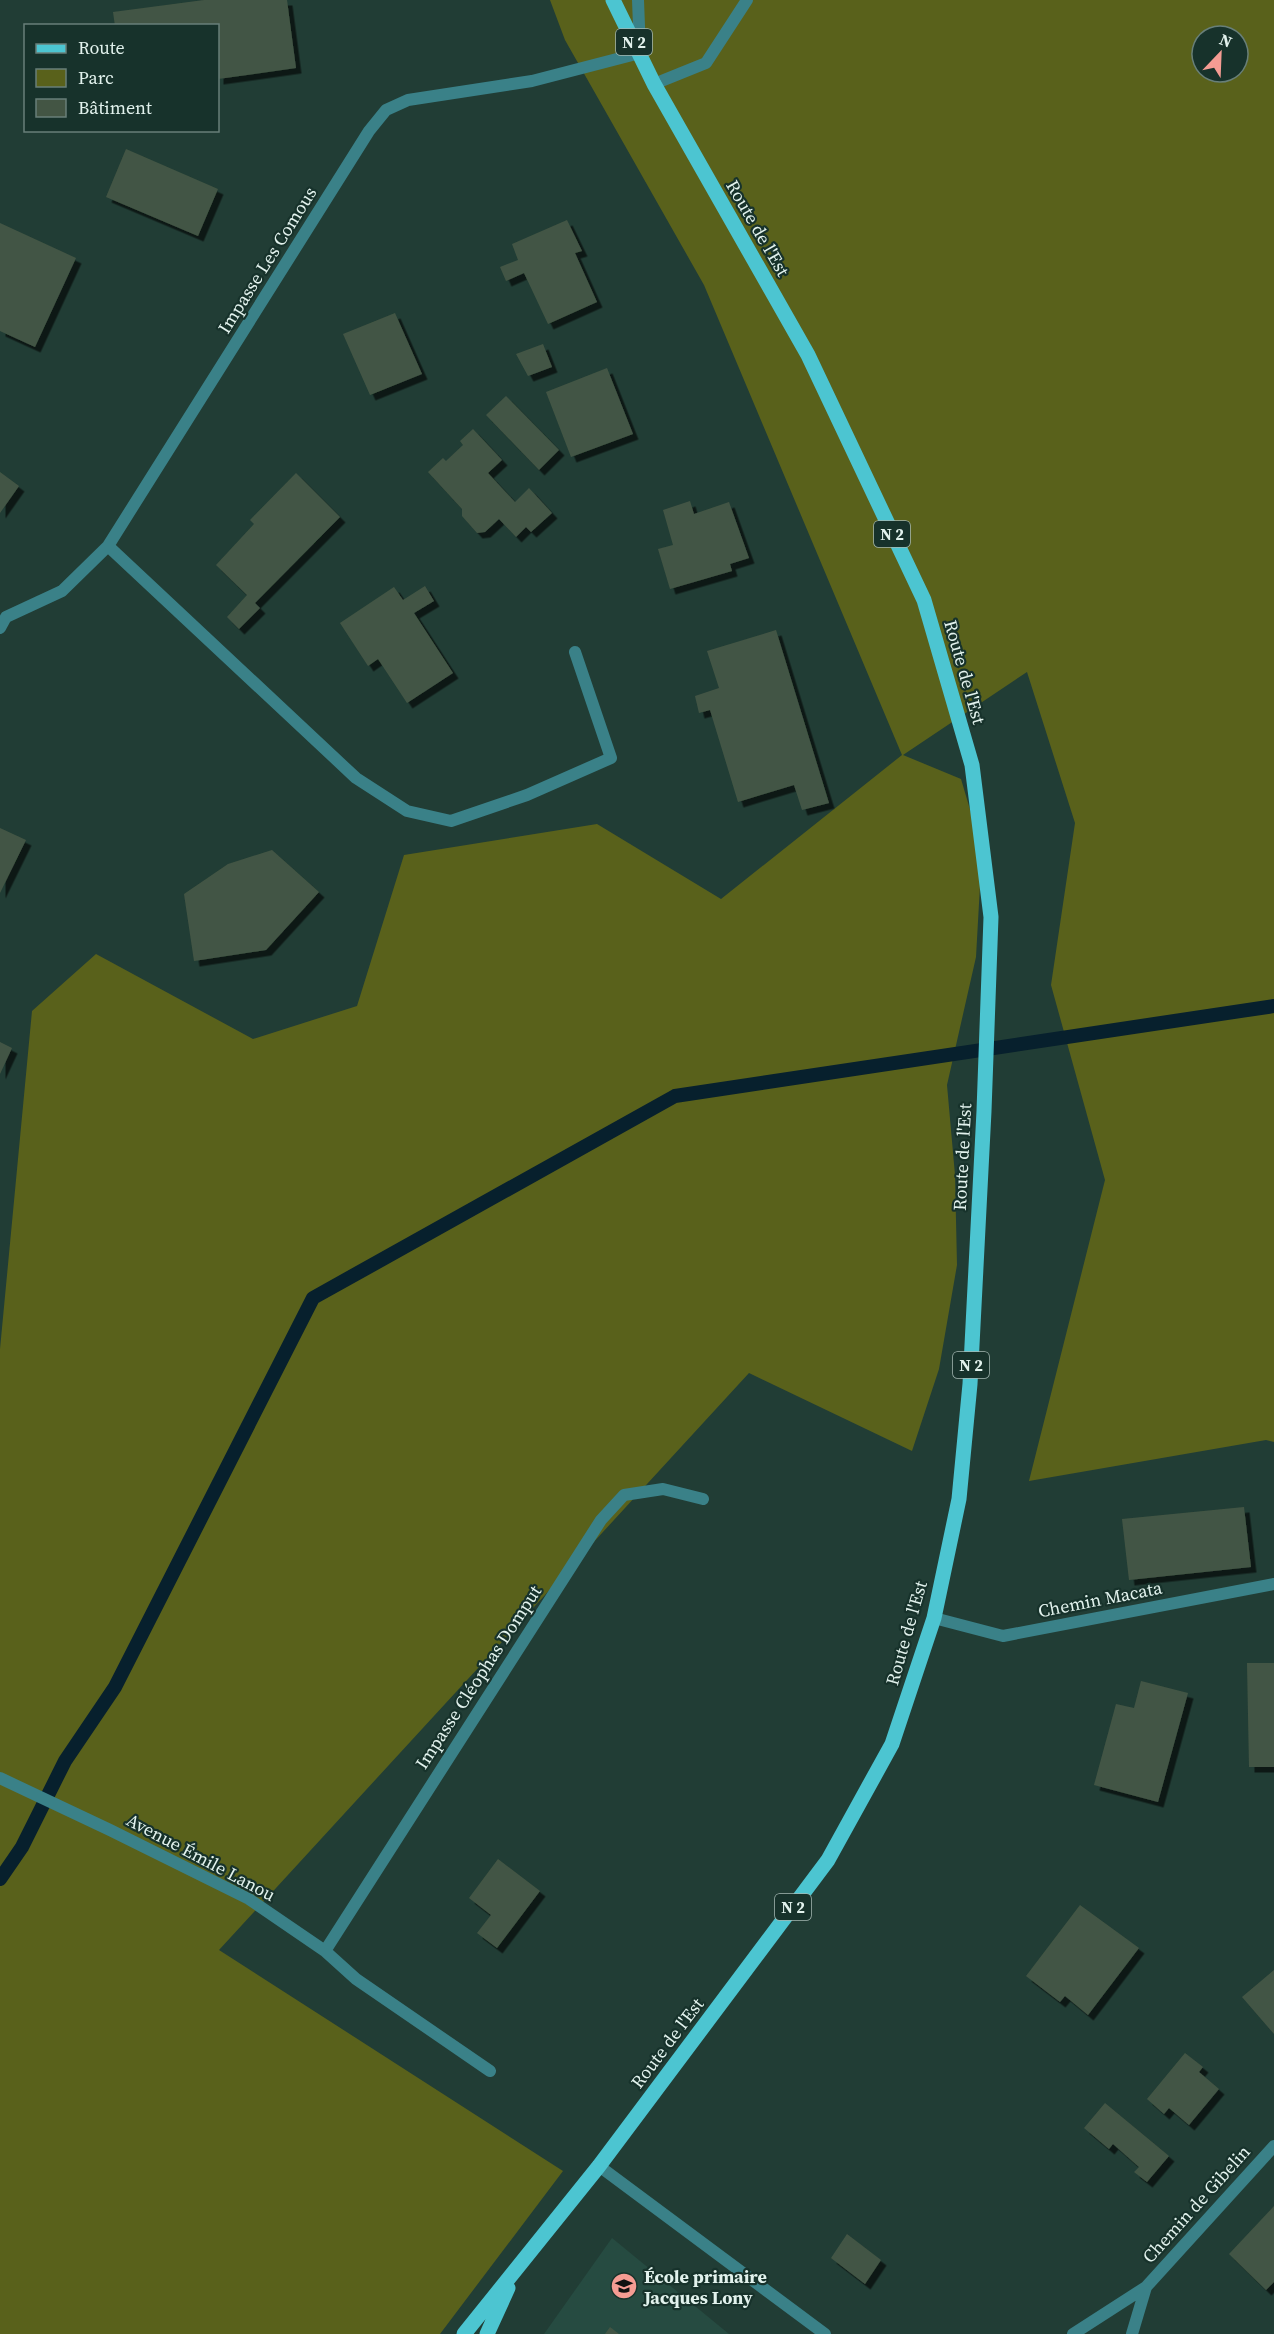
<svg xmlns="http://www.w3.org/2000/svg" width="1274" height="2334" viewBox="0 0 1274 2334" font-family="'Source Serif 4',serif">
  <defs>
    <filter id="shadow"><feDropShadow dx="5.5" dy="5.5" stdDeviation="0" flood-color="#0009"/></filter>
  </defs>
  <rect width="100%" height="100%" fill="#213d35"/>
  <!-- built -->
  <path fill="#264b41" d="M612,2238L729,2334H544Z"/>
  <!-- green -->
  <path fill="#59611b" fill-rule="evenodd" d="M550,0H1274V1442L1266,1440L1029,1481L1105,1180L1051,985L1075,823L1027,672L903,755L961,779L982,850L976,957L947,1085L955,1175L957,1265L939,1369L912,1451L749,1373L219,1950L563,2171L440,2334H0V1349L32,1011L96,954L253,1039L357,1006L404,855L597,824L721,899L902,755L704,285L565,40ZM1202,36H1238V72H1202Z"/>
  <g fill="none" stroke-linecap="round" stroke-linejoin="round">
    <!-- stream -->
    <path stroke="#07202d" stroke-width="14" d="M0,1879L22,1847L65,1761L115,1687L313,1298L675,1096L1274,1006"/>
  </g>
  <!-- building -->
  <path fill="#435544" filter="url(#shadow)" d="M204,0H287L296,68L218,79V26H115L113,12Z
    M126,149L218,189L198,236L106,197Z
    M567,220L582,251L575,253L597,302L548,324L524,273L506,281L500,267L518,260L512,244Z
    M0,223L76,258L35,347L0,331Z
    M395,313L422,374L370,395L343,334Z
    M543,344L552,367L528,376L516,354Z
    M607,368L633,434L571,457L546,392Z
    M506,396L559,450L539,470L486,415Z
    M473,429L502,460L488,473L515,502L529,488L552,513L531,532L526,527L516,537L499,519L485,532L477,533L462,516V509L428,472L443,458L446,461L463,445L460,441Z
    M0,472L19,486L0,513Z
    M296,473L340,517L255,603L260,608L239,629L227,617L247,595L216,565L254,524L250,520Z
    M690,501L694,514L729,502L749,558L730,564L732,571L670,589L658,549L673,545L663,510Z
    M425,586L434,601L414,613L453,673L407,703L378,659L368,666L340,623L394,587L403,600Z
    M776,630L829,803L802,810L794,785L738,802L710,710L699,713L695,696L719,688L707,651Z
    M0,828L26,840L0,893Z
    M272,850L319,892L266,950L194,961L184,894L228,864Z
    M0,1042L12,1048L0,1074Z
    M1244,1507L1251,1567L1129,1580L1122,1519Z
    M1247,1663H1274V1767H1249Z
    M1141,1681L1188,1693L1158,1802L1094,1785L1116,1704L1134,1708Z
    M498,1859L540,1891L497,1948L477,1933L491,1915L469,1898Z
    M1080,1905L1139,1948L1088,2015L1065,1996L1060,2002L1026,1976Z
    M1274,1970V2034L1242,1997Z
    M1185,2053L1203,2067L1199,2072L1219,2089L1189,2125L1169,2108L1164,2114L1147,2099Z
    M1105,2103L1169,2156L1147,2182L1134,2172L1139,2167L1113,2144L1109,2149L1084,2128Z
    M1274,2206V2282L1266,2290L1229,2254Z
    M847,2234L881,2260L865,2284L831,2258Z
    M610,2327L619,2334H605Z"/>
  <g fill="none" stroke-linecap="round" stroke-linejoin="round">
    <!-- service -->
    <path stroke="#3a8188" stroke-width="12" d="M638,0L640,52
      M654,84L706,63L747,0"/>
    <!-- minor -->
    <path stroke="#3a8188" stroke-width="12" d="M108,546L356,778L407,811L451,821L527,795L611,758L575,652
      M0,628L6,617L62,591L108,546L369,131L386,110L408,100L532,81L640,53
      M934,1618L1003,1636L1274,1584
      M0,1778L110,1830L249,1899L325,1951L356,1979L490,2071
      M325,1951L601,1520L624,1495L663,1489L703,1499
      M599,2166L825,2334
      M1073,2334L1146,2287L1274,2146
      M1132,2334L1146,2287"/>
    <!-- primary -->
    <path stroke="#4cc5d1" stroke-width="15" d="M464,2334L599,2166L828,1860L892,1744L934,1618L959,1499L970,1384L984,1111L991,917L972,765L924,600L808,355L654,84L613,0
      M487,2334L508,2288"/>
  </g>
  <!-- icons -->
  <defs>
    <symbol id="school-disc" viewBox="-11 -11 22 22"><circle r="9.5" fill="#f59c93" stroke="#17322b"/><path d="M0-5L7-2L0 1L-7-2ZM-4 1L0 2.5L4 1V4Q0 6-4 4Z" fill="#111"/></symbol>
  </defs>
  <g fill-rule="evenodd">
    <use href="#school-disc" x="609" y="2271" width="30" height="30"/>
  </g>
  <g text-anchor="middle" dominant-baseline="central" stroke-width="4.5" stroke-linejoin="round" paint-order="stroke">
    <!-- shield labels -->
    <g fill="#17322b" stroke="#a5b8b3" stroke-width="1.5">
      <rect x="616" y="29" width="36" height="26" rx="4.5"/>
      <rect x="874" y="521" width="36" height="26" rx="4.5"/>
      <rect x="953" y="1352" width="36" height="26" rx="4.5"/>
      <rect x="775" y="1894" width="36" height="26" rx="4.5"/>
    </g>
    <g font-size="16" font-weight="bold" fill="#e2f2ed">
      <text x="634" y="42">N 2</text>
      <text x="892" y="534">N 2</text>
      <text x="971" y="1365">N 2</text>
      <text x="793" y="1907">N 2</text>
    </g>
    <!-- street labels -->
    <g font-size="18" fill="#e2f2ed" stroke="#17322b">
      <text transform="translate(758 228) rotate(60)">Route de l'Est</text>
      <text transform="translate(267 260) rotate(-58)">Impasse Les Comous</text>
      <text transform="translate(965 672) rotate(74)">Route de l'Est</text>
      <text transform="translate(962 1157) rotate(-87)">Route de l'Est</text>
      <text transform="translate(1100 1599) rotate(-11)">Chemin Macata</text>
      <text transform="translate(906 1633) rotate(-74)">Route de l'Est</text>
      <text transform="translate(478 1677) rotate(-57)">Impasse Cléophas Domput</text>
      <text transform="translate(201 1857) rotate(28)">Avenue Émile Lanou</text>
      <text transform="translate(667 2043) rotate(-53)">Route de l'Est</text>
      <text transform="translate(1196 2204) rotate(-48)">Chemin de Gibelin</text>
    </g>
    <!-- poi labels -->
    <g font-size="18" font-weight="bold" fill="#e2f2ed" stroke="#17322b" text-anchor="start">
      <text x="644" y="2276">École primaire<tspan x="644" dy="21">Jacques Lony</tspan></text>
    </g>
  </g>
  <!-- legend -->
  <rect x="24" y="24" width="195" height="108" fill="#17322b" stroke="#687f79" stroke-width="1.5"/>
  <rect x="36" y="44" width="30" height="9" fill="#4cc5d1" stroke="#687f79" stroke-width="1.5"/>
  <text x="78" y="54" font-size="18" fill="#e2f2ed">Route</text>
  <rect x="36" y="69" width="30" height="18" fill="#59611b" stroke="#687f79" stroke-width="1.5"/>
  <text x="78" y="84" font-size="18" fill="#e2f2ed">Parc</text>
  <rect x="36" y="99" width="30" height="18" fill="#435544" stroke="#687f79" stroke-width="1.5"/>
  <text x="78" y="114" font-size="18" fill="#e2f2ed">Bâtiment</text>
  <!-- north arrow -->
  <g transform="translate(1220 54) rotate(23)"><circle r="28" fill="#17322b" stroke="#687f79" stroke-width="1.5"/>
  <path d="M0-4.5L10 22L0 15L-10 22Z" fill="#f59c93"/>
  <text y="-9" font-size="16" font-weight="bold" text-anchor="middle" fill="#e2f2ed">N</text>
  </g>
</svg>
